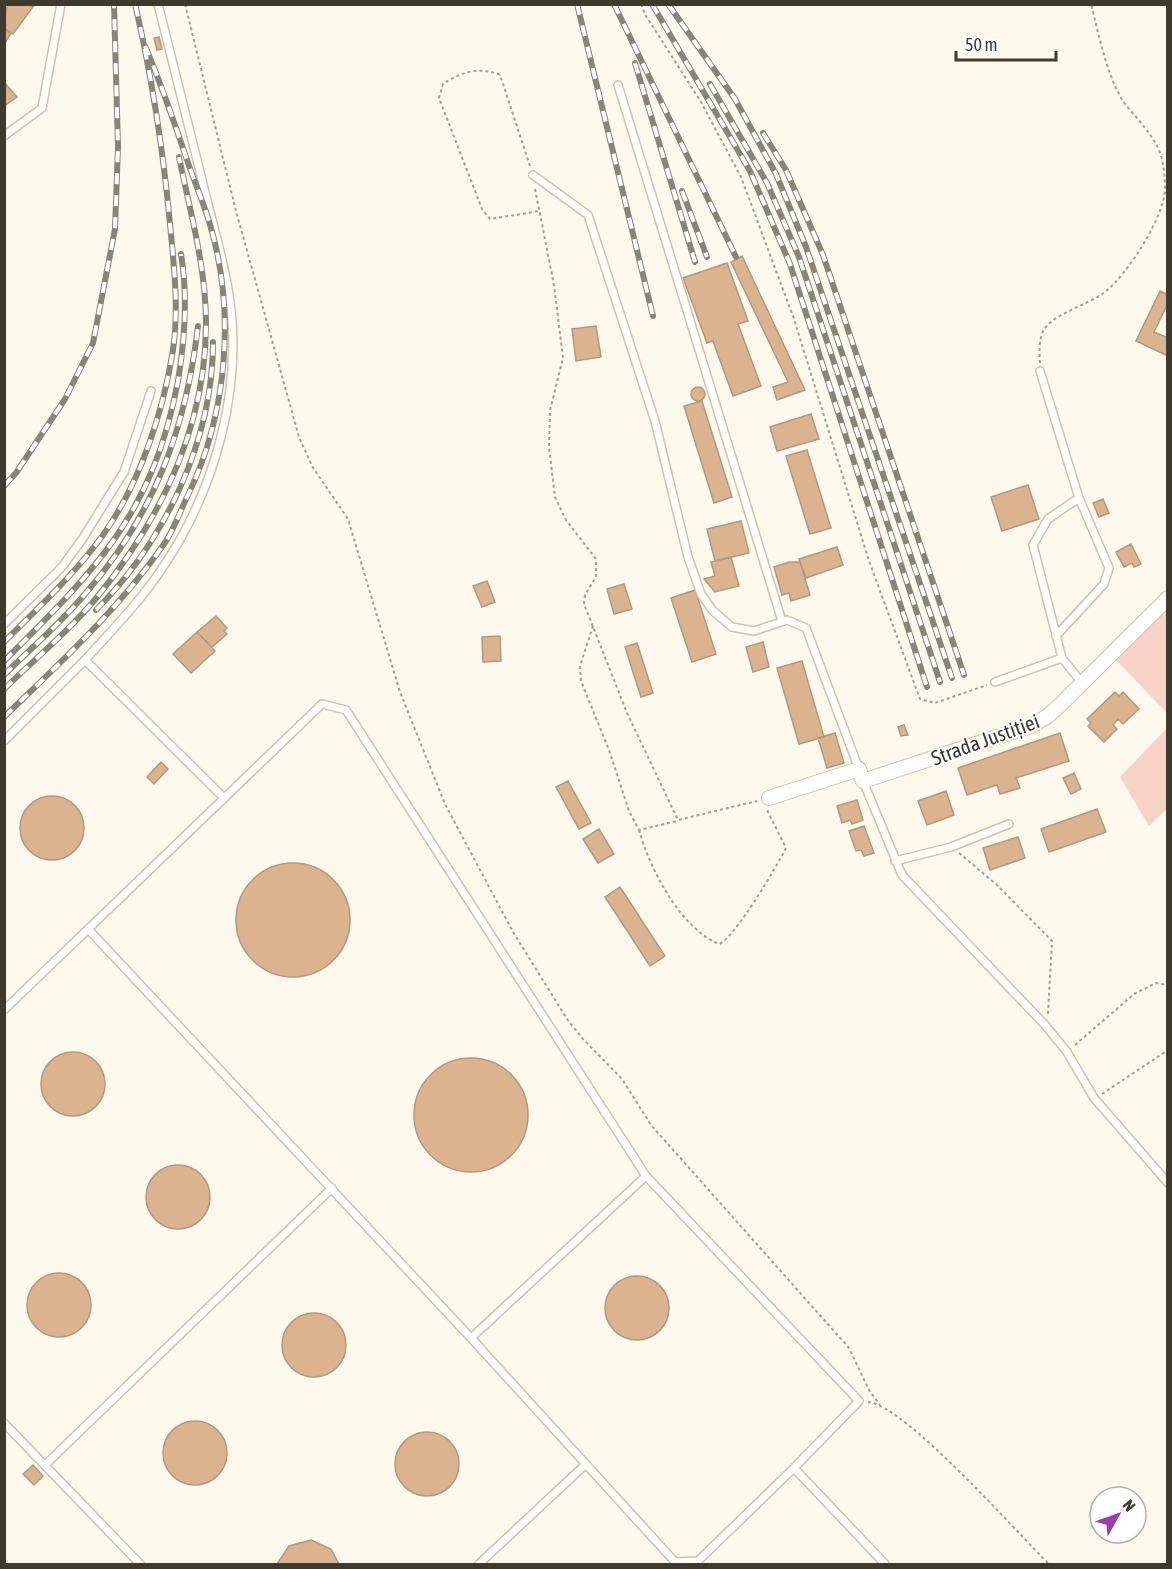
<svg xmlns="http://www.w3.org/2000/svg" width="1172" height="1569" viewBox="0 0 1172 1569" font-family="'Asap Condensed',sans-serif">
  <rect width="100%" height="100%" fill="#fdf8ec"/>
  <!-- green -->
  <path fill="#f6d2c7" d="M1167,606V713L1115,659Z
    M1167,728V809L1149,826L1120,777Z"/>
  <!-- building -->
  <path fill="#dcb38f" stroke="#b09883" stroke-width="1.5" d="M7,4H35L13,34L4,28Z
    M4,29L11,33L4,45Z
    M159,37L162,49L157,50L154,38Z
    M4,82L17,97L4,106Z
    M742,256L805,390L777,400L773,387L788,382L731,262Z
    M727,263L748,321L738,324L761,386L733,396L713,341L707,343L683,278Z
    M1160,291L1168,295V303L1154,332L1168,338V356L1136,341Z
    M596,326L601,357L576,361L572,329Z
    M691 394a7 7 0 1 1 14 0a7 7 0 1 1-14 0Z
    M702,401L732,497L714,503L684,406Z
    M811,414L819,439L777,451L770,427Z
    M807,450L831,528L810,534L786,456Z
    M1028,485L1039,519L1002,531L991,497Z
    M1103,499L1109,513L1099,517L1093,503Z
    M741,521L749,553L715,561L707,529Z
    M1131,544L1141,564L1134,567L1132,563L1124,567L1116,552Z
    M837,547L843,565L806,578L799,559Z
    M731,557L739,586L715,592L704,579L715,576L711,562Z
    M789,562H800L810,595L791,601L789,593L782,595L774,567Z
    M487,581L495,602L482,607L473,586Z
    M624,584L632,609L614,614L607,589Z
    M695,590L716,654L692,662L671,598Z
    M216,616L227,628L224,631L227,634L212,647L197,632Z
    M197,632L215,651L191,673L173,654Z
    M500,636L501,661L483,662L482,637Z
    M763,642L769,667L753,672L746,647Z
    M637,643L653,693L641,697L625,647Z
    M802,661L824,737L799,744L777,668Z
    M1115,692L1119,696L1123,692L1139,709L1123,724L1118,719L1113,725L1117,729L1104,742L1088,726L1091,723L1087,719Z
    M904,725L908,735L901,736L898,727Z
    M835,733L844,763L827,768L818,738Z
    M1060,733L1069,761L1016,778L1020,788L1000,794L997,785L967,795L958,768Z
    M161,762L168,769L154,784L147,777Z
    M1074,773L1081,789L1071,794L1063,778Z
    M568,781L591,823L579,829L556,787Z
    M946,791L954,815L927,825L918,801Z
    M20 828a32 32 0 1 1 64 0a32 32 0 1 1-64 0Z
    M857,800L863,820L852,824L850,820L842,823L837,806Z
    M1097,809L1106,832L1049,852L1041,829Z
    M864,826L874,853L864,856L861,850L856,851L849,831Z
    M599,829L614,854L598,863L583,839Z
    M1018,837L1025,858L990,870L983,848Z
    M236 920a57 57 0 1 1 114 0a57 57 0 1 1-114 0Z
    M620,887L665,956L650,966L605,897Z
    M41 1084a32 32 0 1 1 64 0a32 32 0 1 1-64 0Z
    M414 1115a57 57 0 1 1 114 0a57 57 0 1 1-114 0Z
    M146 1197a32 32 0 1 1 64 0a32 32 0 1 1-64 0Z
    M27 1305a32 32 0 1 1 64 0a32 32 0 1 1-64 0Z
    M605 1308a32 32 0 1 1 64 0a32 32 0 1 1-64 0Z
    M282 1345a32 32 0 1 1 64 0a32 32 0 1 1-64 0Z
    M163 1453a32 32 0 1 1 64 0a32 32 0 1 1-64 0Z
    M395 1464a32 32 0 1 1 64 0a32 32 0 1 1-64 0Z
    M33,1465L43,1476L34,1485L23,1474Z
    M311,1540L331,1549L339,1564H277L289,1546Z"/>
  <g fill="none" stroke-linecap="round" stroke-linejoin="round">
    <defs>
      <path id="service" d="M618,85L782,621
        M4,136L42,108L61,4
        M533,175L588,215L655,421L688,557L701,594L713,611L732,627L754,631L787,620L806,628L859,769
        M1040,371L1079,498L1109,568L1104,584L1056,636
        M1079,498L1048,519L1033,545L1062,658L1082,683
        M4,624L62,567L83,538L124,472L151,391
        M85,660C111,631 139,603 161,570C214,493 244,389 229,295C223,256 211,219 202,180C187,122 173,63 158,4
        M995,682L1062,658
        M4,741L85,660L224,798
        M863,781L902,875L1045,1025L1067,1052L1094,1098L1168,1183
        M895,861L951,847L1009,824
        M89,930L471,1338L675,1562L698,1561L794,1468
        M4,1010L322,704L346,710L646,1176L859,1401L794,1468L885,1564
        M471,1338L646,1176
        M4,1423L140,1564
        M45,1465L332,1188
        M479,1564L586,1464"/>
      <path id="minor" d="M769,798L859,769L863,781L1031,726L1048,716L1060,705L1168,598"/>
    </defs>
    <!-- service casing -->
    <use href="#service" stroke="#d0c3a6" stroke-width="10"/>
    <!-- minor casing -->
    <use href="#minor" stroke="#d0c3a6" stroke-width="16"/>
    <!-- path -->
    <path stroke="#a39e92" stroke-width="2" stroke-dasharray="3 3" stroke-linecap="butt" d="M185,4L236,211L299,437L312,466L348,519L400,692L445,804L513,932L567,1019L582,1038L622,1079L651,1125L849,1348L869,1390L880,1405
      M641,4L646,16L701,102L741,177L794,319L869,561L920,699L935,703L987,685
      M530,166L500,75C479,66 461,72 443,84L439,98L482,209L490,219L540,211
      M535,189L554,285L563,358L550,410L549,447L555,497L566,520L596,559V577L585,595L584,604L627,713L678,820L757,801
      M1040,363C1039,352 1039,341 1043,331C1052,314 1090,304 1105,292C1127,275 1166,215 1165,187C1164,152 1158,144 1137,118C1131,111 1124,104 1120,96C1105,68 1099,35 1091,4
      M593,626L580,666L581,681L609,750L629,811L639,830L677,821
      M639,830C650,869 680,928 719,944C734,939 777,866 786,848L767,810
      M959,853L997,885L1052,941L1048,1014
      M1075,1045L1134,994L1156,983L1168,985
      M1102,1094L1168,1050
      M868,1402C905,1405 1017,1533 1049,1564"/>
    <!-- service -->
    <use href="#service" stroke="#fff" stroke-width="7"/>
    <!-- minor -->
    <use href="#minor" stroke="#fff" stroke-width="14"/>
    <defs>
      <path id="rail" d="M577,4L653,316
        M614,4L736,257
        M652,4L750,171L790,264L927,687
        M668,4L735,99L776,174L806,247L952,678
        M635,63L695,262
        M710,84L767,183L799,257L940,682
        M763,133L786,170L823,255L964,675
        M682,191L707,257
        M4,486L16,473L65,399L93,343L115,229L118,147L114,4
        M96,610C165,541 213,440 213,342
        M4,642C39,607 74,575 103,535C140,483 163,413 173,350C179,309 174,265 170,224C163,149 152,77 135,4
        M4,661C97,569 153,513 178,381C185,339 188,296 181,254
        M4,675C31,648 61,623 85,594C154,515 186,429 198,326
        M4,689C35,659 71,629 98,596C162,517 206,426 206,323C206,267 190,211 179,157
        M4,717C61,662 119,609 164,544C174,530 180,511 188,495C228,412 236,309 209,221C202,199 193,178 186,157C173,119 161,83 145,46"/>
    </defs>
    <!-- rail casing -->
    <use href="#rail" stroke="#898478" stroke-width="6"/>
    <!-- rail -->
    <use href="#rail" stroke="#fff" stroke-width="4" stroke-dasharray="11" stroke-linecap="butt"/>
  </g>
  <g text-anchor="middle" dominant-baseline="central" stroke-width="4.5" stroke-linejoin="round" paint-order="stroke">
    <!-- street labels -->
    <g font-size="21" fill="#3f3a2e" stroke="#fff">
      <text transform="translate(985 739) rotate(-20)">Strada Justiției</text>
    </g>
  </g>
  <!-- border -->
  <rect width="1172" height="1569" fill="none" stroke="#3f3a2e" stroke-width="12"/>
  <!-- north arrow -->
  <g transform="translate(1118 1515) rotate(50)"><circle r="28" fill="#ffffff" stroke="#b2b0ab" stroke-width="1.5"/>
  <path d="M0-4.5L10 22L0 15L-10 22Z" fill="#983eaa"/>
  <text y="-9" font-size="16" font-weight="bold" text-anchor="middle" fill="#3f3a2e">N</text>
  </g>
  <!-- scale -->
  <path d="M956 51v9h100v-9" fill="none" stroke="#3f3a2e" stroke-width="3"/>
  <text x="965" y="51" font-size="18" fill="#3f3a2e" stroke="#ffffff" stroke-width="4.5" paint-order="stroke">50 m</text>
</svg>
